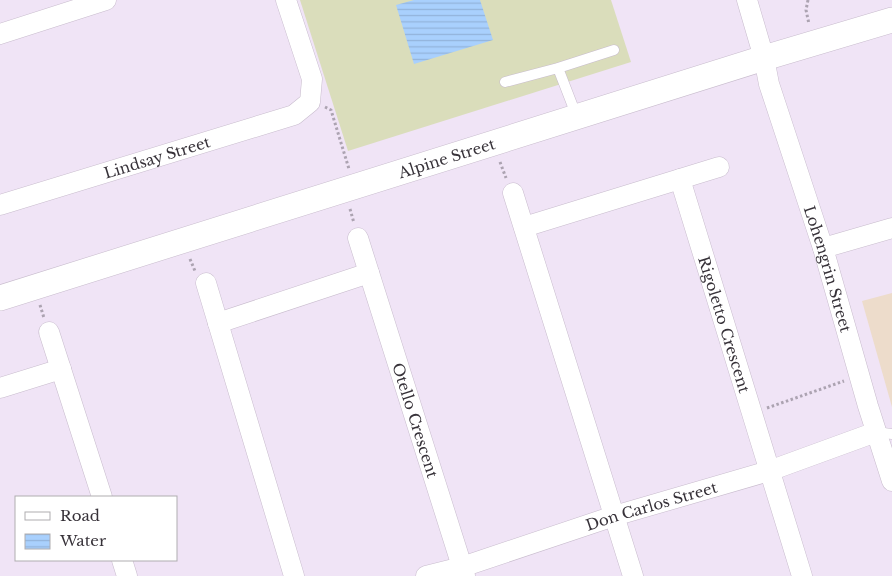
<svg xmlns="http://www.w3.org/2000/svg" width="892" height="576" viewBox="0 0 892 576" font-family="'Libre Baskerville',serif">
  <defs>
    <pattern id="water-rules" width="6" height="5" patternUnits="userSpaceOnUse" patternTransform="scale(1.25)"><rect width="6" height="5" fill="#a9d0fd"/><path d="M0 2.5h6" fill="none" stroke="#92b3da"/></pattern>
  </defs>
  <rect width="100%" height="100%" fill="#f0e4f6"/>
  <!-- education -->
  <path fill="#eddccb" d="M892,293V407L862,301Z"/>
  <!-- pitch -->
  <path fill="#daddbb" d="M300,0H611L631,62L348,151Z"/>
  <!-- water -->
  <path fill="url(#water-rules)" d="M414,0H480L493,40L414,64L396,5Z"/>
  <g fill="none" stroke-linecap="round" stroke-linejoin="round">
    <defs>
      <path id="service" d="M558,68L577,117
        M505,82L558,68L614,50
        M876,432L892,434"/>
      <g id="minor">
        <path id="s1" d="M747,0L764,58L769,84L823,248L868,406L892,481"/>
        <path d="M0,34L106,0"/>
        <path id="s2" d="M680,179L802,576"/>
        <path d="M513,193L633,576"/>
        <path id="s3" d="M0,205L294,115L310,102L312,79L286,0"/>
        <path d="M524,227L719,167"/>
        <path id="s4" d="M358,238L465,576"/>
        <path d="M823,248L892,228"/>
        <path d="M206,283L294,576"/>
        <path d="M218,323L369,273"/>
        <path d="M49,332L102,497"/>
        <path d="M0,388L61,369"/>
        <path d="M122,560L127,576"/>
        <path id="s5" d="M426,576L462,567L614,516L769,471L876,432"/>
      </g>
      <g id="tertiary">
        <path id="s6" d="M0,298L764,58L892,20"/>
      </g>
    </defs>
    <!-- service casing -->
    <use href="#service" stroke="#c8bccd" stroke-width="11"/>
    <!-- minor casing -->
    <use href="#minor" stroke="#c8bccd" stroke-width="21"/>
    <!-- tertiary casing -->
    <use href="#tertiary" stroke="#c8bccd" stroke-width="26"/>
    <!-- path -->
    <path stroke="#aca3b1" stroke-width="3" stroke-dasharray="2.5 2.5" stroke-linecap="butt" d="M808,0L806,10L809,24
      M325,107L331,110L349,169
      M500,162L506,178
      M350,209L354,223
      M190,259L195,271
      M40,305L44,318
      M767,408L844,381"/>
    <!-- service -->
    <use href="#service" stroke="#fff" stroke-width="10"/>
    <!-- minor -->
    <use href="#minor" stroke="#fff" stroke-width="20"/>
    <!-- tertiary -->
    <use href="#tertiary" stroke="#fff" stroke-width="25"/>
  </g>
  <g text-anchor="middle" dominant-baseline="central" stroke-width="5" stroke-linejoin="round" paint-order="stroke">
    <!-- street labels -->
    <g font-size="15" fill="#373239" stroke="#fff">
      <text stroke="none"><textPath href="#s3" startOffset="164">Lindsay Street</textPath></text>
      <text stroke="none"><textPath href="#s6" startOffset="468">Alpine Street</textPath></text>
      <text stroke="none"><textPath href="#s1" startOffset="281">Lohengrin Street</textPath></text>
      <text stroke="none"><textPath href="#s2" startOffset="152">Rigoletto Crescent</textPath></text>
      <text stroke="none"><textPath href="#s4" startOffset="191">Otello Crescent</textPath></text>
      <text stroke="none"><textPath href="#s5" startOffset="236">Don Carlos Street</textPath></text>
    </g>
  </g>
  <!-- legend -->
  <rect x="15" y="496" width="162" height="65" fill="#ffffff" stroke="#afadb0"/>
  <rect x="25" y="512" width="25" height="8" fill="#ffffff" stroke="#afadb0"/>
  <text x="60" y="521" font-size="15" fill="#373239">Road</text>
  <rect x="25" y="534" width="25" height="15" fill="url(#water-rules)" stroke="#afadb0"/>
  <text x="60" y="546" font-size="15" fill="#373239">Water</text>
</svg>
